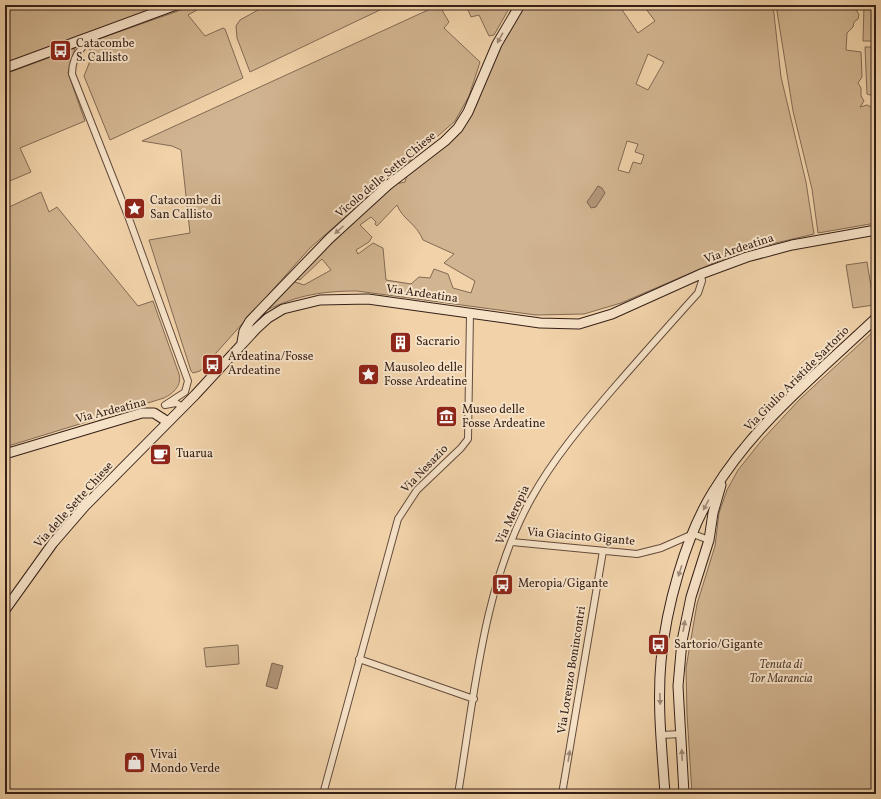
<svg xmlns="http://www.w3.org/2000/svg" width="881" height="799" viewBox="0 0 881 799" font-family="Vollkorn,serif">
  <rect width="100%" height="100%" fill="#f1d2a9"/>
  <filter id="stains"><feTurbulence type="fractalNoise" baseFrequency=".005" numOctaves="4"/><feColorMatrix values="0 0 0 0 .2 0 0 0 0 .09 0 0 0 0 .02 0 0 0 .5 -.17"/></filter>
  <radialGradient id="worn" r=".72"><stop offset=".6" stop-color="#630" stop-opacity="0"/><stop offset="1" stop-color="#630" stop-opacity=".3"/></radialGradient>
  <!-- green -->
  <path fill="#d1b490" stroke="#826a54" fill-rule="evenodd" d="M5,5H165L5,63Z
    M195,5L197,10L188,15L205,36L223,28L225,29L243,78L110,140L84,76L90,61L94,59L87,43Z
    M267,5H384L382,9L250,72L237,38L236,26L240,20Z
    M439,5L449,22L444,28L480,62L469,96L455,121L310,248L200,371L193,373L191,371L149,240L190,233L181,150L172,146L142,141Z
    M466,5H511L494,35L489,36L479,15L471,17Z
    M523,5H622L620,7L638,33L655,21L643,5H773L781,77L806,182L814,234L742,251L621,303L584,314L536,315L357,291C323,291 298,295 267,310L292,281L304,285L331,270L322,259L300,280L295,278L395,184L405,182L407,175L453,137L494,53ZM648,54L664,62L648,90L636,84ZM627,141L638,144L635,152L644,155L641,164L633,162L629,173L618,170ZM397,205C403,220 416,223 423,240L454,254L444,263L475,281L471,293L453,288L448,274L434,269L430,278L419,277L411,284L386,280L383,248L373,243L358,254L356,250L369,242L372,237L360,225L371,217L376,222L375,224L377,226Z
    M776,5H849L851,8L856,9L859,15L858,19L854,22L853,27L847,33L846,50L861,52L862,77L858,83L861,88V96L864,101L860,107L867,105L871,107L876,104V223L818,233L812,189L793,111Z
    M864,5H875L873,35L876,36V41H863Z
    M865,47H876V95H870L867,94Z
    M75,48L68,73L85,121L20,148L31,172L5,183V74Z
    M41,192L49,212L57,207L138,306L153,301L179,374C182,385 174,393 164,398L5,447V209Z
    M867,262L874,305L853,308L846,265Z
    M876,329V794H692L687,714L686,668L697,604L715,546L719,513L727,490L738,470L762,440L800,399Z
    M238,645L239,664L206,667L204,648Z"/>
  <!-- water -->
  <path fill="#b19577" stroke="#7f6651" d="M598,186L602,188L605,193L596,207L591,208L587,202Z
    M272,663L283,666L277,689L266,686Z"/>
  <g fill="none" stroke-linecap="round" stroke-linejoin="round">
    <defs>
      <path id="street" d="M80,40L82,48C75,55 72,63 72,74L128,216L188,381L185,392L165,405L176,403L183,407
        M512,542L637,554L661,548L693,534L709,540
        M359,659L474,699
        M661,735L681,734
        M323,794L398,519L417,490L461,448L468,439L470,313
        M458,794C474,698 483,585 531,499C553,459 582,425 612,390C640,358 669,325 698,293L702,281L701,274
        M562,794L603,551"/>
      <path id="secondary" d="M5,68L176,5
        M242,342L244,331L250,321L329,239L388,185L445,141L458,128L468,112L497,44L520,5
        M5,454L142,413H154L168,422
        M5,610L53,543L85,506L195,395L256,329L268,318L283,309L320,300L368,299L540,323L579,324L612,314L701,274L747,257L792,245L876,230
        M665,794C662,750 657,705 661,661C666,608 685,537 713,492C754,424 819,372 876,318
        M684,794L678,686L682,641L691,597L709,540L713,513L721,485"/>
    </defs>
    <!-- street casing -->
    <use href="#street" stroke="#634c3c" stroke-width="8"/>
    <!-- secondary casing -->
    <use href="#secondary" stroke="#341f17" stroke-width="11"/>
    <!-- street -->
    <use href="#street" stroke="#f6e2c7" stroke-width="6"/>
    <!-- secondary -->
    <use href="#secondary" stroke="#f6e2c7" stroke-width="9"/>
  </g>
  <!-- one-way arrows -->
  <defs><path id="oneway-solid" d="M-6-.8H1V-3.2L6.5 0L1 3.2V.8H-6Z"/></defs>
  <g fill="#9f8a78">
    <use href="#oneway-solid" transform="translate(500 38) rotate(119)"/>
    <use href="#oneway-solid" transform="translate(339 230) rotate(138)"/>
    <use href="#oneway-solid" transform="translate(706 505) rotate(118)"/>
    <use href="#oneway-solid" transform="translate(680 571) rotate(108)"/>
    <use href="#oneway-solid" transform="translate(684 626) rotate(-80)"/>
    <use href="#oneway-solid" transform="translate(660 699) rotate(88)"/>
    <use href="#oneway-solid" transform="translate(682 755) rotate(-93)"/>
    <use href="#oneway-solid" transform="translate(569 756) rotate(-81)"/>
  </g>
  <!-- icons -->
  <defs>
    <symbol id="bus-square" viewBox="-11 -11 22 22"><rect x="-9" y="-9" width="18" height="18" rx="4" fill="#8f2418" stroke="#f6e2c7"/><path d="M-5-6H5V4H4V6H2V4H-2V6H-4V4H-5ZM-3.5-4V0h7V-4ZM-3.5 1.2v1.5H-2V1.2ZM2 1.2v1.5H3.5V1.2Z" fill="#fff"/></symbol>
    <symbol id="sight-square" viewBox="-11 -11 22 22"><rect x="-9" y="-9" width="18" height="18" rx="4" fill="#8f2418" stroke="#f6e2c7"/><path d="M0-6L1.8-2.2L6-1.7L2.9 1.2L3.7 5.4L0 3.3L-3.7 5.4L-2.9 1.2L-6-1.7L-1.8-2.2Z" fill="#fff"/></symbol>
    <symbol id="building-square" viewBox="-11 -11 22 22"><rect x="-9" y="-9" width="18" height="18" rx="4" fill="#8f2418" stroke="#f6e2c7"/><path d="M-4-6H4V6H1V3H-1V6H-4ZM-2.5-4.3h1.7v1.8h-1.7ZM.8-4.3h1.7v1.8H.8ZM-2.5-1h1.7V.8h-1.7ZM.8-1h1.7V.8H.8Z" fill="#fff"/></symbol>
    <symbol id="museum-square" viewBox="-11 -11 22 22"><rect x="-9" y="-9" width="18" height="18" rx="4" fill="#8f2418" stroke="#f6e2c7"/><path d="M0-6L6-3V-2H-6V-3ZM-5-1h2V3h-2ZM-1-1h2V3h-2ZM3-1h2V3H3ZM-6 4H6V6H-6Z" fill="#fff"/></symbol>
    <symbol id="cafe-square" viewBox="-11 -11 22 22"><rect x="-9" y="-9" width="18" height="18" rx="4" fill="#8f2418" stroke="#f6e2c7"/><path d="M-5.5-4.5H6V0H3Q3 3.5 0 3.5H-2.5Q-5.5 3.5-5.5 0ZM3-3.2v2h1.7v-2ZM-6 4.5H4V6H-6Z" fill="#fff"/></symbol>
    <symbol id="shop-square" viewBox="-11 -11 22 22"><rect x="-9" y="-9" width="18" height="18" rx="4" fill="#8f2418" stroke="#f6e2c7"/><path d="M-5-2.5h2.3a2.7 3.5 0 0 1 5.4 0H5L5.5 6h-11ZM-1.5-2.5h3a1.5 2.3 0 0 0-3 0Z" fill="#fff"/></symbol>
  </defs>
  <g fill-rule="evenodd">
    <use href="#bus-square" x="48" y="38" width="25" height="25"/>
    <use href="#sight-square" x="122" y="196" width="25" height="25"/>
    <use href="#building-square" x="388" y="330" width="25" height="25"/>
    <use href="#bus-square" x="200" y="352" width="25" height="25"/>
    <use href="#sight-square" x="356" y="362" width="25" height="25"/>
    <use href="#museum-square" x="434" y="404" width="25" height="25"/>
    <use href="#cafe-square" x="148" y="442" width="25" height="25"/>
    <use href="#bus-square" x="490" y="572" width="25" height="25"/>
    <use href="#bus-square" x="646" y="632" width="25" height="25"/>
    <use href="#shop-square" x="122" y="750" width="25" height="25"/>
  </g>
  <g text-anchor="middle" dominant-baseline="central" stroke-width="4" stroke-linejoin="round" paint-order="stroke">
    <!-- poi labels -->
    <g font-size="12" fill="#341f17" stroke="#f6e2c7" text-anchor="start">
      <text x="76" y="44">Catacombe<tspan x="76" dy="14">S. Callisto</tspan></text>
      <text x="150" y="201">Catacombe di<tspan x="150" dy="14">San Callisto</tspan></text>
      <text x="416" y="342">Sacrario</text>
      <text x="228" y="357">Ardeatina/Fosse<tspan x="228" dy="14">Ardeatine</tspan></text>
      <text x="384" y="368">Mausoleo delle<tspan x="384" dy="14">Fosse Ardeatine</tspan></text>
      <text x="462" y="410">Museo delle<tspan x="462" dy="14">Fosse Ardeatine</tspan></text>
      <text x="176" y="454">Tuarua</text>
      <text x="518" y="584">Meropia/Gigante</text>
      <text x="674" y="645">Sartorio/Gigante</text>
      <text x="150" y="755">Vivai<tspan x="150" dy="14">Mondo Verde</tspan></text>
    </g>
    <!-- street labels -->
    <g font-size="12" fill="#341f17" stroke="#f6e2c7">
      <text transform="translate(386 175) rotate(-40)">Vicolo delle Sette Chiese</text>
      <text transform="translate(739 249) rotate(-18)">Via Ardeatina</text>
      <text transform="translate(422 294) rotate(8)">Via Ardeatina</text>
      <text transform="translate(797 379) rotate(-45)">Via Giulio Aristide Sartorio</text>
      <text transform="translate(111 411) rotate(-14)">Via Ardeatina</text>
      <text transform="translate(425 469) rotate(-46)">Via Nesazio</text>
      <text transform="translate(74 505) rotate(-48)">Via delle Sette Chiese</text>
      <text transform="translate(513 515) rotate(-65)">Via Meropia</text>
      <text transform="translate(581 537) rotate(5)">Via Giacinto Gigante</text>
      <text transform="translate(572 670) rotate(-81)">Via Lorenzo Bonincontri</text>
    </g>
    <!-- park labels -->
    <g font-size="12" font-style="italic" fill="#5b4435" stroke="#f6e2c7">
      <text x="781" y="665">Tenuta di<tspan x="781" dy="14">Tor Marancia</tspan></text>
    </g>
  </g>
  <!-- margin -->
  <rect width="881" height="799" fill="none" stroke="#f1d2a9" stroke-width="20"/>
  <rect x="6" y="6" width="869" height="787" fill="none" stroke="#341f17" stroke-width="2"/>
  <rect x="10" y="10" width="861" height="779" fill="none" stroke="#341f17"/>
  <rect width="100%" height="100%" filter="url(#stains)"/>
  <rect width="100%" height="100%" fill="url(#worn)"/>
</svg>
